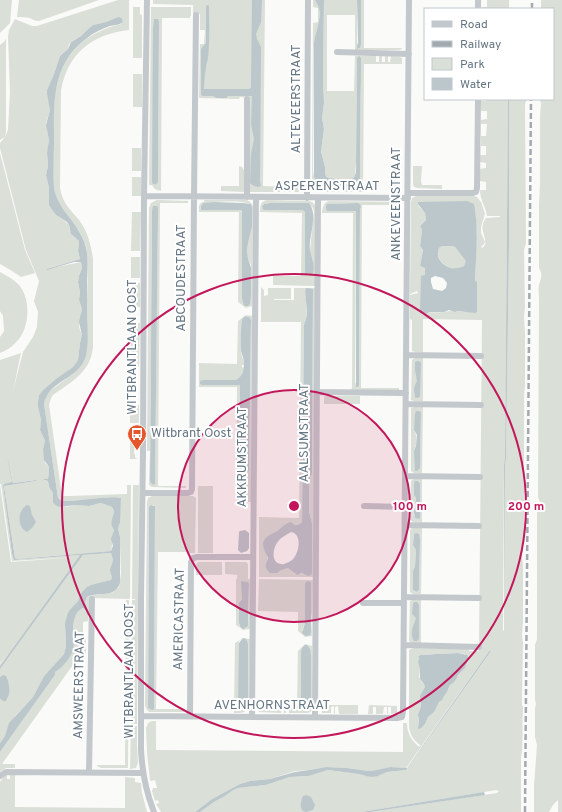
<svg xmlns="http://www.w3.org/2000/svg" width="562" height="812" viewBox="0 0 562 812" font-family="Overpass,sans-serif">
  <rect width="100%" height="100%" fill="#fafaf8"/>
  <!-- green -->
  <path fill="#dadfd7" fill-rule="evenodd" d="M0,0H12L10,23L0,33Z
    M19,0H99L39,21C35,21 33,20 30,18C26,17 21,17 17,17Z
    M118,0H129V30C92,34 67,54 61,91L60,188C63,204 69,208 79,220C88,232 91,245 93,259V347C91,372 71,382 53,395L51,398L49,405L61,489L63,496H69L127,494V485H131L130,599L90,598V613L88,614V621L83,622V635L86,636V655H80L2,764H15V768H6L0,772V752L55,675V672C76,658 73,641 74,618C75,613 79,607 85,609L86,608L85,602L87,597L94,595L112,593L119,587L121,573L120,546V537L118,528L121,498C113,495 76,501 65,501L61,500L58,498L44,404L46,396L50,391L76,371L81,366L85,358L87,344V299L88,260L86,246L79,231L58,203L55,195L54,188C53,171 54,155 54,138C54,122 53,105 56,89C62,53 87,32 121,24L123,20L120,17H118L106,22L93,25L89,28L81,36L72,41L69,44L68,49L60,56L54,74L47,90V94L50,105V110L46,123L49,140L47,156L48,166L46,175L49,188V205L52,210L56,215L66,222L69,225L70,231L73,236L79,241V244L78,251L80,259L47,269L81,262L82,268L79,276L78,282L80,292L79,300L82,309L79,327L82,335L80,343L78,360L73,367L57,378L43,390L39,395L38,401V407L41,420L40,430L45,441L43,449L45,463L49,467V471L48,479L44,481H48L49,487L53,493V503L66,507L74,505L89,506L101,503L112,507L114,511C113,518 110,524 114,530C111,538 113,544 111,551L18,559L15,558L4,486L36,481L35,480L13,483L10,467L12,483L4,484L3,486L12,554L14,560L80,555L0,666V664L7,655L0,663V485L11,562L77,557L12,561L1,484H0V360L21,353L13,391L23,352L33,337L37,327L38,312L34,301L39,281L26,250L0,148V143L5,137L0,140V45L5,41L6,38V132L5,137L8,130L10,92L8,37L9,30L15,19L32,26H37Z
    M153,0H265L263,186L302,187V191L298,192H249L250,98L240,97L239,99L199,98L200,44H204L205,30H200V14H193V5L153,4Z
    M313,0H315C316,2 317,4 318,6C323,16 315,32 314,43L313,172C314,178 316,183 322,186L360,181L361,91L357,57L356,162L355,175L352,179C345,180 331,180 325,175V167L321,150L324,129L322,118L324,103L323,82L324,0H357V48L359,49L361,0H364V48H402V49L399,50H355V15H327V91H354L355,56H376V62H379V56H382V62H385V56H388V62H390L391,56L399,57L402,58V64H364L363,192H342V188H340L339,192H319L316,191L313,186H312L313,23L318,22V8L313,7Z
    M487,0H509V9H482V7H487Z
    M541,0H562V812H558V800L553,805L549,812H534V786L537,745L535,737V708L536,704L535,700V645L537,639V507L540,502L538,497L539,299C539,294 538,289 539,285C541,277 543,276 539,268V204L540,184V116L541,104L540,99H553V9H541Z
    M133,7H140V14L142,15V58H133Z
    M151,7H191V16H190V18H162L161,191C156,190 154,189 152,185H149ZM159,22L158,182L156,185H154Z
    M133,74H142V107H133Z
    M487,99H508L505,457L504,465L503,630L504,631L505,466L506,459L509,244V99H527L525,104L526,243L524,250L525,307L524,317L525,334V385L524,396V468L523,476L524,486V536C523,543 523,550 522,556C522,559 523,563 523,566V622L522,635L523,643L522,696V705L523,707C522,722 523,736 522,751C522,751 521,756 521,757C521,775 521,794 521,812H370L497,793L499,791L497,790L361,812H200L214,802L225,796L232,791L238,788L266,785L290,777L309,776L328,770L358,774L366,776H378L387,772L406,770L464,689L491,651L490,650L406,768L390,767L376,770L369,771L347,768L326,767L309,770L295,771L270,779L250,781L240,784L212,799L195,812H161L156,804L159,803L158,800L155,801L152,791L153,788H157L155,780L151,781L150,780L147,753L146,727L147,726C148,721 152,721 156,721V750L403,752V723H407C407,733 411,740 419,747L420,745C413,740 410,734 409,726V650L414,648L469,649V651H479L482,320L423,319V353L415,352L412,351V320L410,319V295L418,293L417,291L410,294L411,202L412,198L416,196H474L477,197L481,202L485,214L481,227V233L485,242L484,244L481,247L482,248C492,241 476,231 486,218L500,217V216H487C486,207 480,200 480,190H486V182L480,181V169L486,168V163L480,162V155H486V146H481V136H486L487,124H481V120L487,119V111H481V101H486ZM418,205L475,210L477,234L475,281L463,312L458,311L455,312C448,310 448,312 442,312C435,313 431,311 425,314V268L420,266L423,250L420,246L422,230L420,226L426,220L425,213ZM458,653L464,654L469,657V660L465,668L458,675L457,678L450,685L447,692L439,702L431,714L428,717L425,724L418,728L419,721L418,716L421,706L420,698L425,687L424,684L421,681L419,677L420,670L418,662L419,658L418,656H419L420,655H427L435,654H441Z
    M132,148H141V171H132Z
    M0,153L25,250L35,273L21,277L12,271L0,264Z
    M239,166L242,167L244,170L245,192L221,191V186H239Z
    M413,166H422L421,181L422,185H442V189L417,188L414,187L413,184Z
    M132,177H141V196H132Z
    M157,200L188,201V203H160L158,484V486H186V488L152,487L149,485V483L150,451H147L149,208L151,203ZM158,208L155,476V484L153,485L150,481L152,211Z
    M204,200H247C250,202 253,204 253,208L252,306L246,308L238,302L239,212H199C199,207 198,203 204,202ZM214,202C224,202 243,200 252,205V227L248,243L247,251L248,258L251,265L248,306L244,304L242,298V212L240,210L201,206L203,203Z
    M267,200L309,201C312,201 314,203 316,207L315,286L273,285V276H301L302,213L260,212C260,206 260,202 267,200ZM270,203H309L313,208L314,211L310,250L313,261V273L305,274V212L302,210L263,208L262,206L264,204Z
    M329,201L397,202H401V205H362L361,388H399V390H351L352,388L353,213H322C323,207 323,203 329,201ZM357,203L360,204L361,208L360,210L359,385L355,383L356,211L326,206L328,204Z
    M132,212H141L140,251H131Z
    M442,246H452L455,247L467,261L464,266C461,267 455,269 451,268C442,264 435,258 439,248Z
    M131,257H140V278H131Z
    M0,272C6,275 13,279 18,284C30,296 30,322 21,336C16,344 8,350 0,353V337L4,331L3,316L0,311Z
    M131,283H140V307H131Z
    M261,287L264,290V296L268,295V288H291V299H274V300H294V288H315L313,577H259V517L299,518L301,322H261ZM313,289L312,474L309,480V512L312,523V573L295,574C289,566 278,563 267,561C269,555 264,552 264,546C263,538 271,535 277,531C282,528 286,525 291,522L295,525H298L302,522L304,325C308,314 307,307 305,295Z
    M246,315L252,316L251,502H245L236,499L237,387H199V363L237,364L238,321ZM245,316H247L251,320L249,470C247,478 244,485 248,493L245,500L241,499L239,496L240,386L239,385L203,380H236L240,378L244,368L242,367V365H244C244,361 242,357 241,352C240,345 241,326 242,319Z
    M131,323H140L139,367H131Z
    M415,358H423V401H414L411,400L412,360Z
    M326,396H360V404H324V397Z
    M130,405H139V423H130Z
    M414,407H423L422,473H414L411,471V408ZM419,411L421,412L420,459L414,451C417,444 418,437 414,430Z
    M130,429H139V440H135L134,454H135V457L137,459H130Z
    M414,479H422V522H413L410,520L411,481ZM418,481L420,483V518L414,516L413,508L416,502V498L414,495V483Z
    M133,485H139L137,724H131L132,600H135V599H132Z
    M198,486H213V553H198Z
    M152,496H193L196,498L195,553H189V552H158L156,709H184V712H149L147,710L145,706L147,502L148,498ZM151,505H154L155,506L154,709L148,708L149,510Z
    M412,528H422L421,594H413L410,592V530ZM414,534L420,540L419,590L417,592L413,590V572L415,566L416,550L413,545Z
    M111,553L113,560L111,567L112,579L80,598L67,615L65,628L66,646L64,654L44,676L33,697L15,716L5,736L0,743V699L1,700L4,701L7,700C9,689 12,684 3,675L0,677V669L83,555Z
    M198,562H222V575H196V565Z
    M225,562H246L248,564V579H250V629L243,630L236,625V579H237V575L225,574ZM249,584L248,626L244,629H243L239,625V603L242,599V596Z
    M259,579L313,580L312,636L305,637L298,631V612L258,611ZM307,581L312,620L311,632L302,631L305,623V583Z
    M126,600H129L128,768H101L97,766V765H125Z
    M413,600H421V643H412L409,641L410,601Z
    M243,638L250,639L249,706C247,713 241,713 234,713L235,643ZM243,638H244L247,707L240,709L239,641Z
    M305,644L312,646V709L310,712L308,713H289V706H286V713H284V706H282L281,713L259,712V705H297L298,651ZM307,646L311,655V702L309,705L301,704Z
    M322,705H358V714H339L338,706L335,707V714L334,713V706L331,707V713H322Z
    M369,705L397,706V713L391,714V707H388V714H387V707H384L383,714H376V707H373V714H368Z
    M131,726H137V745L138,763L136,768L130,769Z
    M7,775V779H10V775H15V807L125,808V777L135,778V782L141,783L142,793L147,812H0V782L4,776Z"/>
  <!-- water -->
  <path fill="#bbc7cb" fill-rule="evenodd" d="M252,0H262L261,22L256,34L257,39L261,47V51L260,181L261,186L258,187L252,185L250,183L251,154L254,139L251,124L252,96H228L226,98H217L213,96H202L201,94V49L206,43V6L207,5H208L209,6C209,23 210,40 208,57C208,61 206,64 206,67C205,74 204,81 204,89H249L251,88Z
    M315,0H324L323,82L324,103L322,118L324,129L321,151L325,167V175C326,175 326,176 327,177C331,179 350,181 353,178C357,175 356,166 356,162L357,58L359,56L361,58L360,181V184L357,187L322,186L316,181L314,177V43C315,32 323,16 318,6C317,4 316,2 315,0Z
    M357,0H361V44L360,48L357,49V46L358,42Z
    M118,17C122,17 124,20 122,23C118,25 114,25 110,26C101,29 93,33 86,39C51,65 54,103 54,142C54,157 53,173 54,188C57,208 74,219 82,237C89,251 88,264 87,279C87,290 87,301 87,312C87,326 89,341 86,355C81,379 48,380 44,404L58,498L61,500L65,501C76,501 113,495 121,498L120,522L118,528L120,537V583C114,599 100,591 87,597L85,602L87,609L86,610L83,608C68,614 76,637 73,649C71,658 62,668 55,672V675L0,752V743L5,736L9,723L33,697L44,676L64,654L66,646L65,624L67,615L69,611L78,601L82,592L87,587L91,585L111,580L112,578L110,570L113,560L111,553L83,555L0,669V666L80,555L14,560L12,554L3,486L4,484L12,482L7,456L13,483L36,480V481L4,486L15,558L18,559L111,551L113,546L111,539L114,530C109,524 113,518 114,511L112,507L101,503L89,506L74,505L61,507L57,506L53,503V493L49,487L48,481L44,480V479H48L49,471V467L44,460L43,449L45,441L40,430L41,420L38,407V401L39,395L43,390L57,378L73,367L78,360L80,343L82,335L79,322L82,309L79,300L80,292L78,282L79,276L82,268L81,262H74L47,270V269L80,259L78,251L79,244V241L71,234L69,225L67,222L56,215L52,210L49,205V188L46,175L48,166L47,153L49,140L46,125L50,110L47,94V90L54,74L60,56L68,49L71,42L81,36L89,28L93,25L106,22Z
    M154,19H158L159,22L158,182L156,185L153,184L152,182L153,29Z
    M508,99H509V244L506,459L505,466L504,631V465L505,457Z
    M467,201L474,204C479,229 476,256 475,281L477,282V312L475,313L458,311L455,312L449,310L444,312H430L425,314L420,313L421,276L425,275V268L420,266L423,250L420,246L422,230L420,226L426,220L425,213L418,204V202ZM442,246H452L455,247L466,261L464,266C461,267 455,269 451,268C442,265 435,258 439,248ZM435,276L443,278L447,283L446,288L442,291L433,289L431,282V278Z
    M214,202L243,203L251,204L252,206V227L248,243L247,251L248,258L251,268V295L250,304L248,306H244L242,298V211L240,210H202L201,209V206L203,203Z
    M270,203H309C319,215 308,237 310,250C312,258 316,268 312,275H306L305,274V212L302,210H264L263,209L262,206L264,204Z
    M358,203L360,204L361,207L360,210L359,385L358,387H356V211H327L326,208V206L327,204Z
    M153,206H156L158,207V214L155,484L153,485L151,483L150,481L152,211Z
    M306,288L313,289L312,474L309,480V512L312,523V573L311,575L308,576L302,573L297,575L288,568L281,570L277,573H270C263,566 266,566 268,558C267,555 265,553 264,549C260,538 270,535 277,531C282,528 285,523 291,522L295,525H298L302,522L304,325C305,321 307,317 307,312C307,304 304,296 306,288ZM291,532C303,534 299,554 292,560C290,562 286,563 284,564C271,566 272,550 277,543C280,538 286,535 291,532Z
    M245,316L249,317L251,320L249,470C248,476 245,482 246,488C246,492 248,494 248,498L244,500L241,499L239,496L240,386L239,385H202L200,384V381L203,380H236C244,376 245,365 243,357C243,356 241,352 241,351C240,342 241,327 242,319Z
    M417,361H419L421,363L420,397L416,398L415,397L414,389L415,385L417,381L415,370V362Z
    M416,411H419L421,412L420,468L417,471H415L414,451L416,446L417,435L414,430L415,414Z
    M415,481H418L420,483V518L419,519L415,518L413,508L416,501V498L414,495V483Z
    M27,505L30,506L32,515L36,522L32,528L27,532C17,527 17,511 27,505Z
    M151,505L155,506L154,709L152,710L148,708L149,510V507Z
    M245,530L249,533V548L247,551L241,553L238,550L239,532L240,531Z
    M416,533L419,534L420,540L419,590L417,592L413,590V571L415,566L416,550L413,545L414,534Z
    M241,581L248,582L249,584L248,620V626L244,629C241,629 239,625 239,622V603L242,599Z
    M307,581L311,582V632L310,635L306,636L302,633L305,623V583Z
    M414,602H417L419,605V639L417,641H414C409,633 414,625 416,618L412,614L413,604Z
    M243,638L246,639L248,644V703L245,709H239L238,707L239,643Z
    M305,645H307L310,649L311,655V702C309,706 307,707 303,708L301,704V652L302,648Z
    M490,650L491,651L464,689L406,770L387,772L378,776L372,777L366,776L358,774L328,770L309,776L290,777L266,785L238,788L232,791L225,796L214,802L200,812H195L212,799L240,784L250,781L270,779L295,772L309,770L326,767L347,768L369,771L376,770L390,767L407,768Z
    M458,653L467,655L469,658L465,668L458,675L457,678L454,682L450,685L447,692L444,696L442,700L439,702L434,712L428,717L425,724L421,728L419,729L418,728L419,721L418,715L421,706L420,696L425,687L424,684L420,679V670L418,662L419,658L418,656H419L420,655H427L435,654H441Z
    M3,675L6,676C10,684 11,693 6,701H3L0,699V677Z
    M484,792L485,795L370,812H361Z
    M306,795L311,797L315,805L313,810C312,810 307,812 306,812C298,811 301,800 303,796Z"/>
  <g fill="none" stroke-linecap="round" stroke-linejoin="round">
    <!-- minor -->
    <path stroke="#c3c8cc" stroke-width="6" d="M147,0L144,196L143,452L141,599V749C142,771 146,792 154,812
      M478,9V0
      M337,52L409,54
      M408,193H473L476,192L477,188L478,99
      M144,196L408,198
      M247,197V99
      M307,198L308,0
      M406,355L481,356
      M317,392L406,393
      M406,404L481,405
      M405,476L480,477
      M143,493H188L191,492L192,489L194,197L196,15
      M364,506L405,507
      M405,525L479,526
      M404,597L479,598
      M363,603H404
      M404,645L479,647
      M141,716L397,718L402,717L403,711L409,0
      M190,716L191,562L193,558L197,557H253
      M252,717L256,197
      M315,717L318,198
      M89,772L92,599
      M0,776L6,772L143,773"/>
    <!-- rail -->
    <path stroke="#a2aab0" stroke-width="2.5" stroke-dasharray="6 3" stroke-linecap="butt" d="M532,9V0
      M525,812L531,99"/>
  </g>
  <!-- distance rings -->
  <circle cx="294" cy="506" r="116" fill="#c2185b" fill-opacity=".12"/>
  <g fill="none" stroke="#c2185b" stroke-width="2">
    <circle cx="294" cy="506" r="116"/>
    <circle cx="294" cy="506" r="232"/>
  </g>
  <!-- icons -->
  <defs>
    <symbol id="bus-pin" viewBox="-11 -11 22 30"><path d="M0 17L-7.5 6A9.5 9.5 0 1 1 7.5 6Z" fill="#e4572e" stroke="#fff"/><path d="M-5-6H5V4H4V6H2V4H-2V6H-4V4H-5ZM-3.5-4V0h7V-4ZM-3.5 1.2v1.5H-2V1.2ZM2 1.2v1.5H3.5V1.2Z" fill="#fff"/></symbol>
  </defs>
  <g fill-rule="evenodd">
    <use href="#bus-pin" x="126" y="423" width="22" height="30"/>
  </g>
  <g text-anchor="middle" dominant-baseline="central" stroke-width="4" stroke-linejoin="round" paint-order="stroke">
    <!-- street labels -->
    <g font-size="13" fill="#657683" stroke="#fff">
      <text transform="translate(297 99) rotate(-90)">ALTEVEERSTRAAT</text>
      <text x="327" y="187">ASPERENSTRAAT</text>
      <text transform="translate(397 204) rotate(-90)">ANKEVEENSTRAAT</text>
      <text transform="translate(182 278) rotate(-90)">ABCOUDESTRAAT</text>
      <text transform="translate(133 347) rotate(-90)">WITBRANTLAAN OOST</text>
      <text transform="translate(305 433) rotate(-90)">AALSUMSTRAAT</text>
      <text transform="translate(243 457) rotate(-90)">AKKRUMSTRAAT</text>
      <text transform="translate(180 619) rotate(-89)">AMERICASTRAAT</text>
      <text transform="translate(130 671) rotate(-90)">WITBRANTLAAN OOST</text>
      <text transform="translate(80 685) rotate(-89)">AMSWEERSTRAAT</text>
      <text x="272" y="706">AVENHORNSTRAAT</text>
    </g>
    <!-- poi labels -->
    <g font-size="13" fill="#657683" stroke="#fff" text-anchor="start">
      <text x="151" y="434">Witbrant Oost</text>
    </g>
  </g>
  <circle cx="294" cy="506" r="6" fill="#c2185b" stroke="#fff" stroke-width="2"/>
  <g font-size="12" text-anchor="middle" font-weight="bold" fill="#c2185b" stroke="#fff" stroke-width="4" stroke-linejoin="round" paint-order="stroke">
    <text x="410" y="510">100 m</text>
    <text x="526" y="510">200 m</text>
  </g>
  <!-- legend -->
  <rect x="424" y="8" width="130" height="92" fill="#ffffff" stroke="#c1c8cd"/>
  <rect x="432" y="21" width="20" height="6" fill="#c3c8cc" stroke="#c1c8cd"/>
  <text x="460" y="28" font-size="12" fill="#657683">Road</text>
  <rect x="432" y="41" width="20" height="6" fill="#a2aab0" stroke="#c1c8cd"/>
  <text x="460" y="48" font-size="12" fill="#657683">Railway</text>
  <rect x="432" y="58" width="20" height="12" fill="#dadfd7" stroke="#c1c8cd"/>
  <text x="460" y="68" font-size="12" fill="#657683">Park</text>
  <rect x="432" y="78" width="20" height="12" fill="#bbc7cb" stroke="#c1c8cd"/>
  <text x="460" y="88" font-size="12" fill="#657683">Water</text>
</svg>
